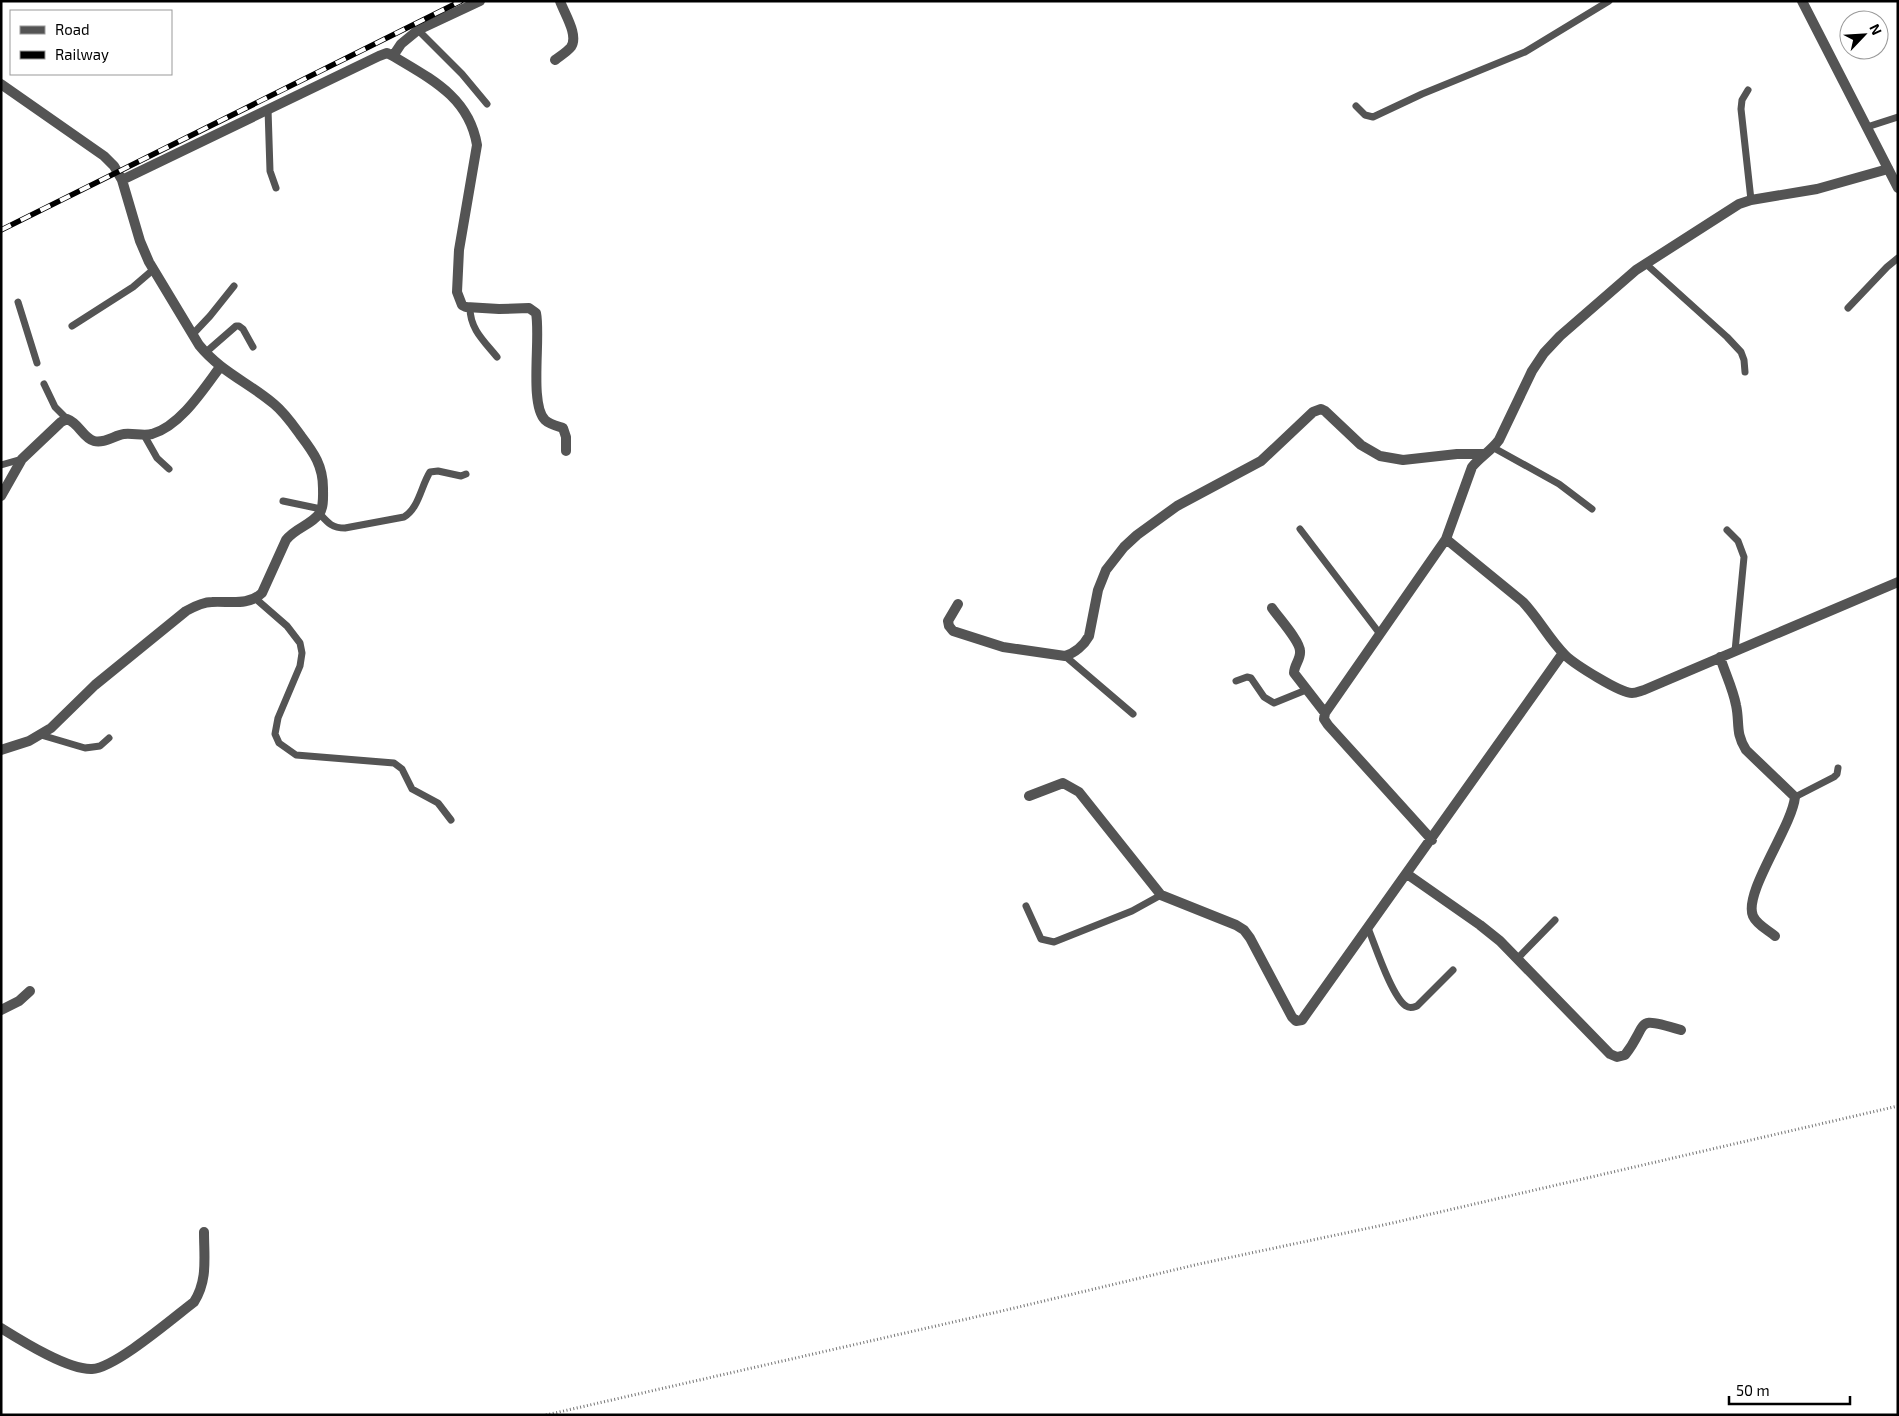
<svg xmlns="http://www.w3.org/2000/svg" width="1899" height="1416" viewBox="0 0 1899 1416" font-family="'Exo 2',sans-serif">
  <rect width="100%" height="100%" fill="#fff"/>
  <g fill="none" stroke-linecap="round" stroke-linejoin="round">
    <!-- path -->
    <path stroke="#767676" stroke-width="3" stroke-dasharray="1 2.5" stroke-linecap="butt" d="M546,1415L1006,1310L1199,1264L1388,1224L1898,1106"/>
    <!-- service -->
    <path stroke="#545454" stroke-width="7" d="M418,30L462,74L487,104
      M1748,90L1742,100L1741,109L1751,200
      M1356,106L1365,115L1373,117L1422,94L1525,52L1609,1
      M268,109L270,171L276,188
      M1867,127L1898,117
      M1646,264L1727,337L1741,352L1744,360L1745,372
      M18,302L37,363
      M470,308C470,329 484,341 497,357
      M1848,308L1887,267L1898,258
      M72,326L133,287L154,269
      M193,334L210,316L234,286
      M205,353L236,326H239L243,329L253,347
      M44,384L55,407L67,419
      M144,435L157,458L169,469
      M1494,448L1559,484L1592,509
      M1,465L22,459
      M283,501L321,509
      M320,514C328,523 332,528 345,528L404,517C419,508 421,486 430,472L438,471L461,476L466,474
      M1300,529L1380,634
      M1727,530L1738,541L1744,557L1735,651
      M256,599L287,626L300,643L302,653L300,666L278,718L275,734L279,743L296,755L394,763L402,769L412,789L438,803L451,820
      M1065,656L1133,714
      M1236,681L1247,677L1251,678L1264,697L1274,703L1306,690
      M41,735L85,748L100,746L109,738
      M1795,797L1834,777L1837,774L1838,768
      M1026,906L1041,939L1054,942L1132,911L1161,895
      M1368,928C1375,945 1392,997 1406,1006C1410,1009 1414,1007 1417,1006L1453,970
      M1517,959L1555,920"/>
    <!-- minor -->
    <path stroke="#545454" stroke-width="10" d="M393,56L401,44L418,30L480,1
      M555,60C560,56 567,52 571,47C579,35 564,13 560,1
      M1,84L104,156L114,166L122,180L140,241L149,262L199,345C221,372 248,382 274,404C285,413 293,425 301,436C314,453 323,466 323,488C323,496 324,508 319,514C311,525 295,528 286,540L262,593C249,606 230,601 212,602C203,602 195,606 186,611L95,685L51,728L29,741L1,750
      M122,180L379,56L387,53L393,56C431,79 469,97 477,145L459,250L457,292L462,305L466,307L499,309L529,308L536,313C541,337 529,404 545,420C549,424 557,426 563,428L566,437V451
      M1,496L22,459L61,422L67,419C79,423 83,438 94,441C104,444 115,435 124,434C133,433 143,436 152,434C180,426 203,390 220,367
      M1446,539L1523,602C1539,619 1549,639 1565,655C1574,664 1620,693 1632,693C1636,693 1640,691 1644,690L1898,582
      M958,604L948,621L949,626L953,631L1003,647L1065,656C1075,653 1084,645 1089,636L1098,590L1106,570L1124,547L1137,535L1177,506L1261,461L1313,412L1321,409L1325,411L1361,445L1380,456L1403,460L1457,454H1485
      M1272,608C1278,617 1300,641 1300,651C1301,659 1294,665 1294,673L1325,713
      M1720,657C1725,673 1733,689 1736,705C1740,723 1735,733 1746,750L1795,797C1792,827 1743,893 1753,916C1757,925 1768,930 1775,936
      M1029,796L1063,783L1079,792L1161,895L1236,925L1244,930L1250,938L1292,1017L1296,1021L1302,1020L1563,653
      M1432,840L1328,725L1324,719L1325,713L1446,539L1472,467C1480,457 1491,451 1499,440L1532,371L1544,353L1560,336L1636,270L1739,204L1751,200L1817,189L1888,169
      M1407,874L1480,925L1500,941L1610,1054L1617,1057L1625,1055C1650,1023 1632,1015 1681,1030
      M1,1010L19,1001L30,991
      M1,1328C22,1341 68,1370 92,1369C115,1368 173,1318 194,1302C208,1280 204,1258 204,1232"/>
    <!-- tertiary -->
    <path stroke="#545454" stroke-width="10" d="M1802,1L1898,188"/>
    <defs>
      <path id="rail" d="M1,230L461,1"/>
    </defs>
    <!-- rail casing -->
    <use href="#rail" stroke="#000" stroke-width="5.5"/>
    <!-- rail -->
    <use href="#rail" stroke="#fff" stroke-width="4" stroke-dasharray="11" stroke-linecap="butt"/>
  </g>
  <!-- border -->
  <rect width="1899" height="1416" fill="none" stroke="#000000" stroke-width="5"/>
  <!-- legend -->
  <rect x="10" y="10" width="162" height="65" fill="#ffffff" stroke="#999999"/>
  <rect x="20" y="26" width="25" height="8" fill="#545454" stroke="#999999"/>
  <text x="55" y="35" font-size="15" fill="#000000">Road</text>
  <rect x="20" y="51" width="25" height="8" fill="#000000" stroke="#999999"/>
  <text x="55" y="60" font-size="15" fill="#000000">Railway</text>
  <!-- north arrow -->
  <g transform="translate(1864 35) rotate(65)"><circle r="24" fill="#ffffff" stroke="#999999"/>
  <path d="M0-4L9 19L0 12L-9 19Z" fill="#000000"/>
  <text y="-8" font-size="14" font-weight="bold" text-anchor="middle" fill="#000000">N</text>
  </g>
  <!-- scale -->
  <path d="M1729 1396v8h121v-8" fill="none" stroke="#000000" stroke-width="2.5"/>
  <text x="1736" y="1396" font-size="15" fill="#000000" stroke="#ffffff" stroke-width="4" paint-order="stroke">50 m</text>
</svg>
